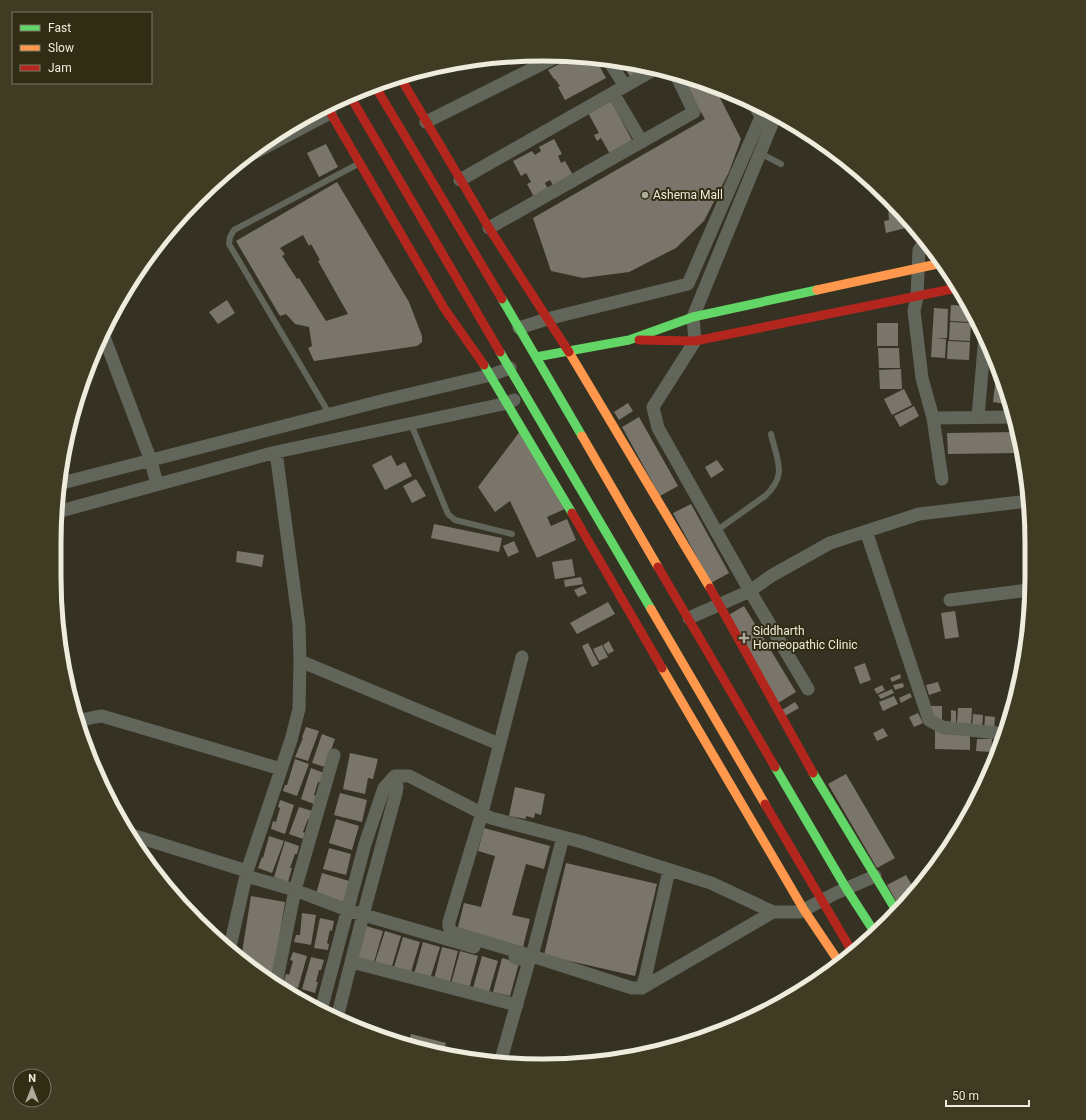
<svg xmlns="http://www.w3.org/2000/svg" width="1086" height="1120" viewBox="0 0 1086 1120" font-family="Roboto,sans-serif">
  <rect width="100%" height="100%" fill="#353224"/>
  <!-- building -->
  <path fill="#7a756a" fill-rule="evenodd" d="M572,57L597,58L594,60L597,66L599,65L606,78L565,100L558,87L560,86L555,79H554L548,70Z
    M621,62L649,68L631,78Z
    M699,80L714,86L741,139L729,172L704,221L676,248L629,272L583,278L551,271L533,218L705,119L685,85Z
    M610,99L633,142L610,154L601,138L597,141L594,135L599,133L587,111Z
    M554,139L562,154L558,156L561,163L565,161L574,177L554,187L550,180L545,183L548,189L534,197L527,184L531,182L526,173L521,176L513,161L532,151L535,155L541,151L539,147Z
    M326,144L338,167L319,177L307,153Z
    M337,182L409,302L422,336V342L417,346L314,361L308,348L312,346L309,327L295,324L286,314L280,316L236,241ZM303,235L309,246L311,244L320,260L318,261L348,314L326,321L299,278L297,279L282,256L285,254L280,248Z
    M891,202L905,218L913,226L886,233L884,221L889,220L888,206Z
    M227,300L235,313L218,324L209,312Z
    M951,305L969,306L972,311L971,322L950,321Z
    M934,308L948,309L947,338H936L946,339L945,358L931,357Z
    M950,322L971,323L970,341L949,340Z
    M877,323H898V346H877Z
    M948,341L970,342L969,360L947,359Z
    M878,348H899L900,368H879Z
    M997,368L1011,405L993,402Z
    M901,369L902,389H880L879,370Z
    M904,389L912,405L892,415L884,399Z
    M628,403L633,411L619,420L614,412Z
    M914,406L919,416L900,427L894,416Z
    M639,417L678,486L660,496L622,427Z
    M521,430L567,508L547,517L551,526L567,519L576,540L537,558L510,501L495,512L478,487Z
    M1018,432L1021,453L948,454L947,433Z
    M391,455L397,466L405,462L412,476L385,490L372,465Z
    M717,460L724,470L711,478L705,467Z
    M416,479L426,496L412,503L403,486Z
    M691,504L729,573L711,583L673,513Z
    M434,524L502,538L499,552L431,538Z
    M514,541L519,552L508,557L503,546Z
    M237,551L264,555L262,567L236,562Z
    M572,559L575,576L555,579L552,562Z
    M581,577L583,584L565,587L564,580Z
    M583,586L587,593L578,597L574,590Z
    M608,602L615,614L577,634L570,623Z
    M744,606L796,692L778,703L727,616Z
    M955,611L959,637L945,639L941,613Z
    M855,640L857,645L848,649L845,644Z
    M609,641L614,651L608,654L603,645Z
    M588,643L599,664L592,667L582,646Z
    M602,645L608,657L599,661L593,649Z
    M865,663L871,680L860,684L854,667Z
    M900,674L901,678L892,682L890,678Z
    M938,682L941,691L929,695L926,685Z
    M903,683L904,687L895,690L893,685Z
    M882,685L885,690L877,694L874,689Z
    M892,689L894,693L881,699L878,695Z
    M910,693L912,697L901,703L899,698Z
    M894,696L898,704L883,711L879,702Z
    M795,702L799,708L785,716L782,710Z
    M929,706H942V721L933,722Z
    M958,708H972L971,724L957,723Z
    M951,710L956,711V722H951Z
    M918,713L923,723L914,727L909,717Z
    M973,714L983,715L982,727H972Z
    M985,716L995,717L994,731H984Z
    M306,727L319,731L308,761L295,757L303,738L302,737Z
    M883,728L888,736L877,741L873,733Z
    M935,729H942V734L970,735V750L935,749Z
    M322,734L335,739L331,750L330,749L325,767L312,763Z
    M977,739H992L991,752L976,751Z
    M350,753L378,759L373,779L368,778L365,794L343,789Z
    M295,759L309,764L297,796L283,791L285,785H287Z
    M311,768L324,773L321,782H318L314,795L316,796L314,804L301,799Z
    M846,774L895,858L877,868L828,784Z
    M515,787L545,794L541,815L535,813L534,818L526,816V819L509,816Z
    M340,793L367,800L362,822L334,815Z
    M280,800L294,805L285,834L271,829L273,821L276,822L280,808L278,807Z
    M299,807L312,811L310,819H308L303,832L305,833L303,839L289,834Z
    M336,819L359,826L352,850L329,843Z
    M484,828L550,846L544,869L526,864L512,915L530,919L523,947L457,931L464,903L481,907L495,856L478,851Z
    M269,836L284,841L272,873L258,868L262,857L263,858Z
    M285,841L299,846L297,854H295L290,868H292L288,882L274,877Z
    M329,848L351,854L346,875L323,869Z
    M566,863L657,884L635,976L544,955Z
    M322,873L349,881L344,902L316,894Z
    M906,875L916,892L911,899L901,909L887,885Z
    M251,896L285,902L272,981L241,959Z
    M302,913L316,915L311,945L294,942L296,935H300Z
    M320,918L334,921L332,931L330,930L327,943L329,944L328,950L314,948Z
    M366,926L383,931L374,962L357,957Z
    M385,931L401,936L392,966L375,962Z
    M403,937L420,942L411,972L394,967Z
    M423,942L440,947L430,979L414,974Z
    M442,947L458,951L450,982L434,979Z
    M460,951L478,956L469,989L451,984Z
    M293,952L307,956L298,988L283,984L286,974L289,975L293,961L290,960Z
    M482,956L498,961L489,992L473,988Z
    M311,957L324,960L321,970H319L316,982H318L315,993L302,989Z
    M502,958L519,963L510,996L493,992Z
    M301,995L315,999L313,1007L299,1001Z
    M411,1034L446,1043L443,1053L408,1045Z"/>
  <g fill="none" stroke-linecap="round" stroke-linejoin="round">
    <!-- lane -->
    <path stroke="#62665a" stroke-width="6" d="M760,153L781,164
      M330,415L229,244L230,237L234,230L358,164
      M411,424L448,514L455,520L512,534
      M716,531L765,496C788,475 777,461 771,434"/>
    <!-- street -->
    <path stroke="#62665a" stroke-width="13" d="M607,58L625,86
      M613,93L642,142
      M776,114L693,317L695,341L653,407L658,428L750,591L808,689
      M426,122L556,57
      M239,161L330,113
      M460,180L655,69
      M489,228L694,112L677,77L680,75
      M926,240L919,250L917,297L914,311L922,378L933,418L942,479
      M519,328L547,319L688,284L761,117L754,104
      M103,334L151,461L157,484
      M978,417L985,336
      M933,418L1015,417
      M58,484L385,400L491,375L510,368
      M57,512L276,452L508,403L514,400
      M866,531L929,720L942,727L1006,734
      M950,600L1029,590
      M689,618L750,591L771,576L830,543L919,514L1029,501
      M522,657L482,813L449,922V927L452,932L532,956L563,837
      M300,661L499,744
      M78,721L95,717L102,716L281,769
      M132,835L247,871
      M253,878L295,890L347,910L474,947
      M229,951L247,871L291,740L299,709L300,661L299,625L276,452
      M532,956L632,988H642L646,974L669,870
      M352,962L517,1005
      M276,984L295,890L334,755
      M642,988L773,912
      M321,1010L365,844L384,788L395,776H409L491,818L582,842L711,883L773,912H800L834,894L875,876
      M337,1018L363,915L396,793L397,787L395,776
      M500,1063L529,961L515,958"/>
    <!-- fast -->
    <path stroke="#63d668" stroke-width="9" d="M502,299L582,436
      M500,352L651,609
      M536,357L629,340L693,317L817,290
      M484,365L572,513
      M775,767L846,888L875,933
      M813,773L897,912"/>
    <!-- slow -->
    <path stroke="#ff974d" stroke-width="9" d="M817,290L942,263
      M569,352L710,588
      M582,436L658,567
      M651,609L765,804
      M662,668L804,910L841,965"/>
    <!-- jam -->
    <path stroke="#b3261e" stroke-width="9" d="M400,77L489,228L569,352
      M375,86L502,299
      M350,96L500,352
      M326,105L444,308L484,365
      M639,340L695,341L957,288
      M572,513L662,668
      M658,567L775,767
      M710,588L813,773
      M765,804L853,953"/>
  </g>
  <!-- markers -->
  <g fill="#adab9c" stroke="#312d14" stroke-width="1.5">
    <circle cx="645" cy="195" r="4"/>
    <path d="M742 632h4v4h4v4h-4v4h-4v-4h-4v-4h4z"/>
  </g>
  <g text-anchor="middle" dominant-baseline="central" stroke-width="4" stroke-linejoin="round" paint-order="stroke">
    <!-- poi labels -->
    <g font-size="12" fill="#eeecdd" stroke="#312d14" text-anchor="start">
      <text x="653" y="195">Ashema Mall</text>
      <text x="753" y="631">Siddharth<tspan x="753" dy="14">Homeopathic Clinic</tspan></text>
    </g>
  </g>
  <!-- crop -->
  <path d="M0 0H1086V1120H0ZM543 61H543A482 482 0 0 1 1025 543V577A482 482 0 0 1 543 1059H543A482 482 0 0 1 61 577V543A482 482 0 0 1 543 61Z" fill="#403c24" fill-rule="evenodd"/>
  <path fill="none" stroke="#eeecdd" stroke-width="5" d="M543 61H543A482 482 0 0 1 1025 543V577A482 482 0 0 1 543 1059H543A482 482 0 0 1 61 577V543A482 482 0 0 1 543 61Z"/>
  <!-- legend -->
  <rect x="12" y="12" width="140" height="72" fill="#312d14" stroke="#7d7964"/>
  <rect x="20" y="25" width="20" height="6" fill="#63d668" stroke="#7d7964"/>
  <text x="48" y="32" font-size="12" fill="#eeecdd">Fast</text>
  <rect x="20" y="45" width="20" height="6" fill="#ff974d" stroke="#7d7964"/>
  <text x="48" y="52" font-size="12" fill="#eeecdd">Slow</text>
  <rect x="20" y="65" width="20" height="6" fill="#b3261e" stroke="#7d7964"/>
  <text x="48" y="72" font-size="12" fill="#eeecdd">Jam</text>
  <!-- north arrow -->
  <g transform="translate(32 1088)"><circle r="19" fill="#312d14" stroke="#7d7964"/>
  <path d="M0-3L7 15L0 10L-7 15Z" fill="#adab9c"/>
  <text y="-6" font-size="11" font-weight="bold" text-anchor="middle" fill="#eeecdd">N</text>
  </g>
  <!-- scale -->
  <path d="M946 1100v6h83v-6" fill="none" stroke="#eeecdd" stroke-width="2"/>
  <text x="952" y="1100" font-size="12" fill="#eeecdd" stroke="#312d14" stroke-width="3" paint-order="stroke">50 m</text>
</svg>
